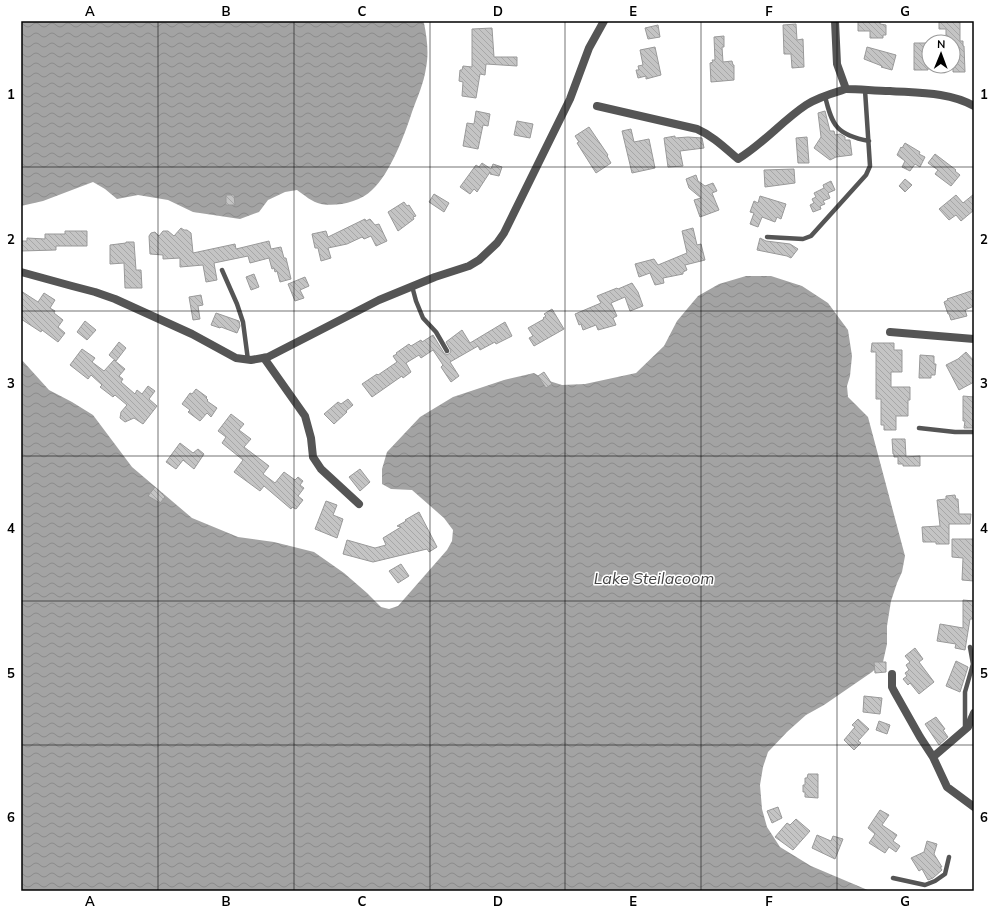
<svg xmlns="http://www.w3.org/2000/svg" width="995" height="912" viewBox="0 0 995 912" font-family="Mulish,sans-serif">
  <defs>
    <pattern id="water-waves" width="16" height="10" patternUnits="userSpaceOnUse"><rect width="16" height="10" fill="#a3a3a3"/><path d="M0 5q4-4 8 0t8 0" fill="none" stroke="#8b8b8b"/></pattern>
    <pattern id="building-back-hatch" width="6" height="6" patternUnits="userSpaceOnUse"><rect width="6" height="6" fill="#c4c4c4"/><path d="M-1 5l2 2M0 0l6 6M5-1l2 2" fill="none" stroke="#a7a7a7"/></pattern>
  </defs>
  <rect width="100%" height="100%" fill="#fff"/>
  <!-- water -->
  <path fill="url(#water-waves)" d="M21,21H423L424,23C427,38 429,53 426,68C424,83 417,98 412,112C405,134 390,174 372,190C360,202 337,207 321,204C312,202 304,195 297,190L285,192L268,200L259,212L240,219L193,212L168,200L138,195L117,199L105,189L93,182L43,201L21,206Z
    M746,276H771L802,286L828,303L848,330L852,356L850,376L847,386L848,397L868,417L905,556L902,572L897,583L891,601L887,626V644L883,662L872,672L824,705L806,715L787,732L768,752L763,767L760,785L762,809L767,827L780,847L811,866L870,891H21V359L49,390L72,402L93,415L132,467L192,518L238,537L274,542L314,552L344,573L367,593L381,607L389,609L398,606L447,550L452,541L453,530L444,518L412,490L391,489L382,484V469L387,452L420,417L453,397L504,380L534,373L546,380L562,385L585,384L636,373L664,346L677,321L698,296L719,284Z"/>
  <!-- building -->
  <path fill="url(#building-back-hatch)" stroke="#999" d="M858,21H880V24L886,25V35H883V38H870V31H858Z
    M939,21H960V41H963V46H964L965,72H953V42H946V29H939Z
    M796,24L797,40L803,39L804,67L792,68L791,54H784L783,25Z
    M658,25L660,37L648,39L645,28Z
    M492,28L494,57H517V66L486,64L485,75L480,74L476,98L462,96L463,82L459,81L460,70H462L463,66L472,67V29Z
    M724,36V47H722L723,62L732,61L733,65H734V80L711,82L710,63L713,62L712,60H715L714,37Z
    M914,43H927V49H929L928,70H914Z
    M655,47L661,75L646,79V76L638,78L636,70H639L638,66L643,65L640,50Z
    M867,47L896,55L892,70L881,67L882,66L864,59Z
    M476,111L490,114L488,126L483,125L478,149L463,146L467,123L474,124Z
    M825,111L830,131H834L835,135L840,134L845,137V140H850L852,155L836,157L830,160L814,148L821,137L818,113Z
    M517,121L533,124L530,138L514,135Z
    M589,127L608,155L607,156L611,163L596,173L577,143L579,142L575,136Z
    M631,129L634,142L649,139L655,168L632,173L622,131Z
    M675,136V138L688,137L702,138L704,148L680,151L683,166L668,167L664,138Z
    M807,137L809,163H798L796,138Z
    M905,143L920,152L919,154L925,157L920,167L915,164L910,171L902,167L905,161L897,155L901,147L902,148Z
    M935,154L956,170L955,171L960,175L951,186L935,174L938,170L928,163Z
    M482,163L491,169L493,164L502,167L499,176L490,174V172L477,192L474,189L470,194L460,187L476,165L479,167Z
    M794,169L795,183L765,187L764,170Z
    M696,175L698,181L705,186L713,183L717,191L712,193L719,210L700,217L694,200L701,198L689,188L686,179Z
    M905,179L912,185L905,192L899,186Z
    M831,181L835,190L828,193L830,198L823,201L825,204L820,206L821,209L813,212L810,205L814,203L812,199L816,197L814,193L824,188L823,185Z
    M434,194L449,203L444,212L429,202Z
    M974,194V210L961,221L956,215L949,220L939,209L956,195L963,203Z
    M226,195H234L235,205H226Z
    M760,196L786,204L781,219L777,217L775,222L762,217L758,227L750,224L754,213L750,212L754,201L758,203Z
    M404,202L407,206L409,205L416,216L413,217L414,219L398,231L388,212Z
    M365,219L366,221L370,219L375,225L379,224L387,241L376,246L371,236L364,239L362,237L347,244L328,248L331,258L321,261L318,248H315L312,234L326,231L328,237Z
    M181,228L184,230H187L191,233L193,253L235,244L236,249L269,241L271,249L281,247L284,258H286L291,279L280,282L277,271L275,272L274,268L272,269L269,258L250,263L248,256L214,263L217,280L206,282L203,265L180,267V258L163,259V255L150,254L149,236L151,233L155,232L159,236L163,231H168L174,236Z
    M693,228L697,245L701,244L705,260L685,265L687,270L683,272V274L663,278L664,283L655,285L650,273L639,277L635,264L654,259L658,265L687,253L682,231Z
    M65,231H87V246H56V250L21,251V241H27V238L45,239V234H65Z
    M760,238L766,241L790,244L798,249L791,258L787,256L757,250Z
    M126,242H134L136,270H141L142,288H125L124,263L110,264V245L126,243Z
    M254,274L259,287L251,290L246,277Z
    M305,277L309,286L300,290L304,298L295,301L288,284Z
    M632,283L638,292L643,306L630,311L625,297L611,303L617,316L613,318L616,325L598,330L596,325L583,330L581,324L579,325L575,314L601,303L597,296L617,288L618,289Z
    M974,290V306L965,310L967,316L951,320L949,314H948L944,302L948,300L947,299Z
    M21,291L38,302L44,293L55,300L50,308L55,311L54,313L63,320L58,327L65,333L58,342L42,330L41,332L21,319Z
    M201,295L203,305L198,306L200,319L193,320L189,297Z
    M552,309L564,329L534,346L529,338L533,336L528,328L544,319L543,318L546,316L544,314Z
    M216,313L239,321L240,326L237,333L221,327L220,328L211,325Z
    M85,321L96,330L87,340L77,332Z
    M505,322L512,336L496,344L495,342L480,350L478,346L450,362L459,376L451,382L441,367L443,365L433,350L421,358L419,355L406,363L411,372L403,378L402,376L372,397L362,384L377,374L378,375L397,362L393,356L397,354L396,353L409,344L411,346L421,340L422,342L433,335L444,353L447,355L450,353L451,351L446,342L462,330L470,343Z
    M119,342L126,348L116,361L109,355Z
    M872,343H894V350H902V372H891V387H910V400H908V416H896V430H884V425H881V399H876V352H871Z
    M82,349L95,358L92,362L104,371L114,360L125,369L119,376L123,379L121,382L135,394L137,390L142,394L148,386L155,391L149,399L157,406L143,424L134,418L125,422L120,418L121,412L127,405L115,395L113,397L100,387L102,385L91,375L88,379L70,365Z
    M966,352L974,361V382L959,390L946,365L958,359Z
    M920,355L934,356V364H936L935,375H931V378H919Z
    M544,372L552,384L546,388L538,376Z
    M196,389L207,397L206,398L208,400L207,401L217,408L211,417L207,413L200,421L188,412L190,410L182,404L190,393L192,394Z
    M963,396L974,397V428H964L965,421H963Z
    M348,399L353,405L346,411L347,412L334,424L324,414L338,402L341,404Z
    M231,414L244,424L239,430L251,439L244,447L269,466L263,474L275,483L284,472L295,480L298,477L303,481L300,485L304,488L298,496L303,500L296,509L292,507L291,509L264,486L260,491L234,472L243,460L222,443L226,437L218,431Z
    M892,439H905L906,457L920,456V466H903V464H898V457H894V454H893Z
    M180,443L193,453L198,449L204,454L194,469L183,460L176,469L166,462Z
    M360,469L370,482L360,491L349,477Z
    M155,487L165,497L160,503L148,496Z
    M955,495L956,499H958L959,514H971L970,524H949V544H936V542H923L922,527L940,526L937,500L946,499V496Z
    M326,501L337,505L333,515L343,519L337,538L315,529Z
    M419,512L437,547L429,552L427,549L373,562L343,554L347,540L375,548L386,545L383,538L401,527L397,526L406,521L405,520Z
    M952,539H974V581L962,580L963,558L952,557Z
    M401,564L409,576L398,583L389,571Z
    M963,600L974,601V619H970L965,650L955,648L956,644L937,641L940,624L963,628Z
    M915,648L923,659L919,662L934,682L919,694L910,683L908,685L903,679L907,676L905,673L909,670L906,665L910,662L905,656Z
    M956,661L968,667L960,692L946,686Z
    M874,662H886V672L875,673Z
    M864,696L882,698L880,714L863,712Z
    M936,717L945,729L943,730L948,737L939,745L925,724Z
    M858,719L869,729L858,741L861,743L854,750L844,740L855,727L852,725Z
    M879,721L890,725L887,734L876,730Z
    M808,774H818V798L805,797V792H803V785H805V778H807Z
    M778,807L782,818L772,823L767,811Z
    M880,810L889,815L882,825L897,835L893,841L900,846L896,852L889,847L885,853L869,843L875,834L868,828Z
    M796,819L810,831L793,850L775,837L787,823L790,825Z
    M817,835L831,841L833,836L843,839L835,859L812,848Z
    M927,841L937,844L934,854L942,867H940L942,870L933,878L928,880L922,869L919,871L911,858L924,852Z"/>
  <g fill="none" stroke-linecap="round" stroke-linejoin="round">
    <!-- service -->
    <path stroke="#555" stroke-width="4.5" d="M825,96C832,126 837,135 869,141
      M767,237L803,239L811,236L866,175L870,166L865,90
      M222,270L237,304L243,322L248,360
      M412,286L416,301L423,318L436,332L447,351
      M919,428L955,432H974
      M965,730V692L973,664L970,647
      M893,878L925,885L935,881L945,874L949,857"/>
    <!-- minor -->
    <path stroke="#555" stroke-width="8" d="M597,106L697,129C713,136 725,148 738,159C763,144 782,121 806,105C818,97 833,93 846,89
      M890,332L974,339
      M264,358L305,416L311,438L313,457L321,469L359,504
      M892,674V687L894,691L920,737L933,757L947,787L974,807
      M933,757L968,727L974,713"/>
    <!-- tertiary -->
    <path stroke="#555" stroke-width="8" d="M835,21L837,64L846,89C861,89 875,91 890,91C918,93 949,92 974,106
      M21,272L72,286L95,292L115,299L192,334L236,358L251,360L268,357L379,300L435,277L469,266L479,260L497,243L504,233L570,99L589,48L604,21"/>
  </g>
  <!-- grid -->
  <path fill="none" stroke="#000" stroke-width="1" stroke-opacity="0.55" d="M158,21V891M294,21V891M430,21V891M565,21V891M701,21V891M837,21V891M21,167H974M21,311H974M21,456H974M21,601H974M21,745H974"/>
  <g text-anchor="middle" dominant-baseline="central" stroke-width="3" stroke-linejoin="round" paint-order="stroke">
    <!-- water labels -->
    <g font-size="16" font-style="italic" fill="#444" stroke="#fff">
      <text x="654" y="578">Lake Steilacoom</text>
    </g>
  </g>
  <!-- border -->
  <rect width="995" height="912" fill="none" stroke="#ffffff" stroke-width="44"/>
  <!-- north arrow -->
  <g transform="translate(941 54) rotate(1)"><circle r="19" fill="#ffffff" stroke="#999999"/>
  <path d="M0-3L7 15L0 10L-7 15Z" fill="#000000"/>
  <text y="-6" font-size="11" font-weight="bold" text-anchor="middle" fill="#000000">N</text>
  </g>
  <rect x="22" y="22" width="951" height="868" fill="none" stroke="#000" stroke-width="1.5"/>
  <g font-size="13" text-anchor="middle" font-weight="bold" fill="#000">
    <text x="90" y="16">A</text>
    <text x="226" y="16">B</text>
    <text x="362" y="16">C</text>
    <text x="498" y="16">D</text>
    <text x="633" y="16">E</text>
    <text x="769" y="16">F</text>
    <text x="905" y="16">G</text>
    <text x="11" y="99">1</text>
    <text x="984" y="99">1</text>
    <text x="11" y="244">2</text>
    <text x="984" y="244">2</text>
    <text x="11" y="388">3</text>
    <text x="984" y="388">3</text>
    <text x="11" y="533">4</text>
    <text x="984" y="533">4</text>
    <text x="11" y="678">5</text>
    <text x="984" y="678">5</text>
    <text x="11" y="822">6</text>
    <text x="984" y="822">6</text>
    <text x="90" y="906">A</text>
    <text x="226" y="906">B</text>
    <text x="362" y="906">C</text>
    <text x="498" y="906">D</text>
    <text x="633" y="906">E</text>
    <text x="769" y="906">F</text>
    <text x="905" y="906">G</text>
  </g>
</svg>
